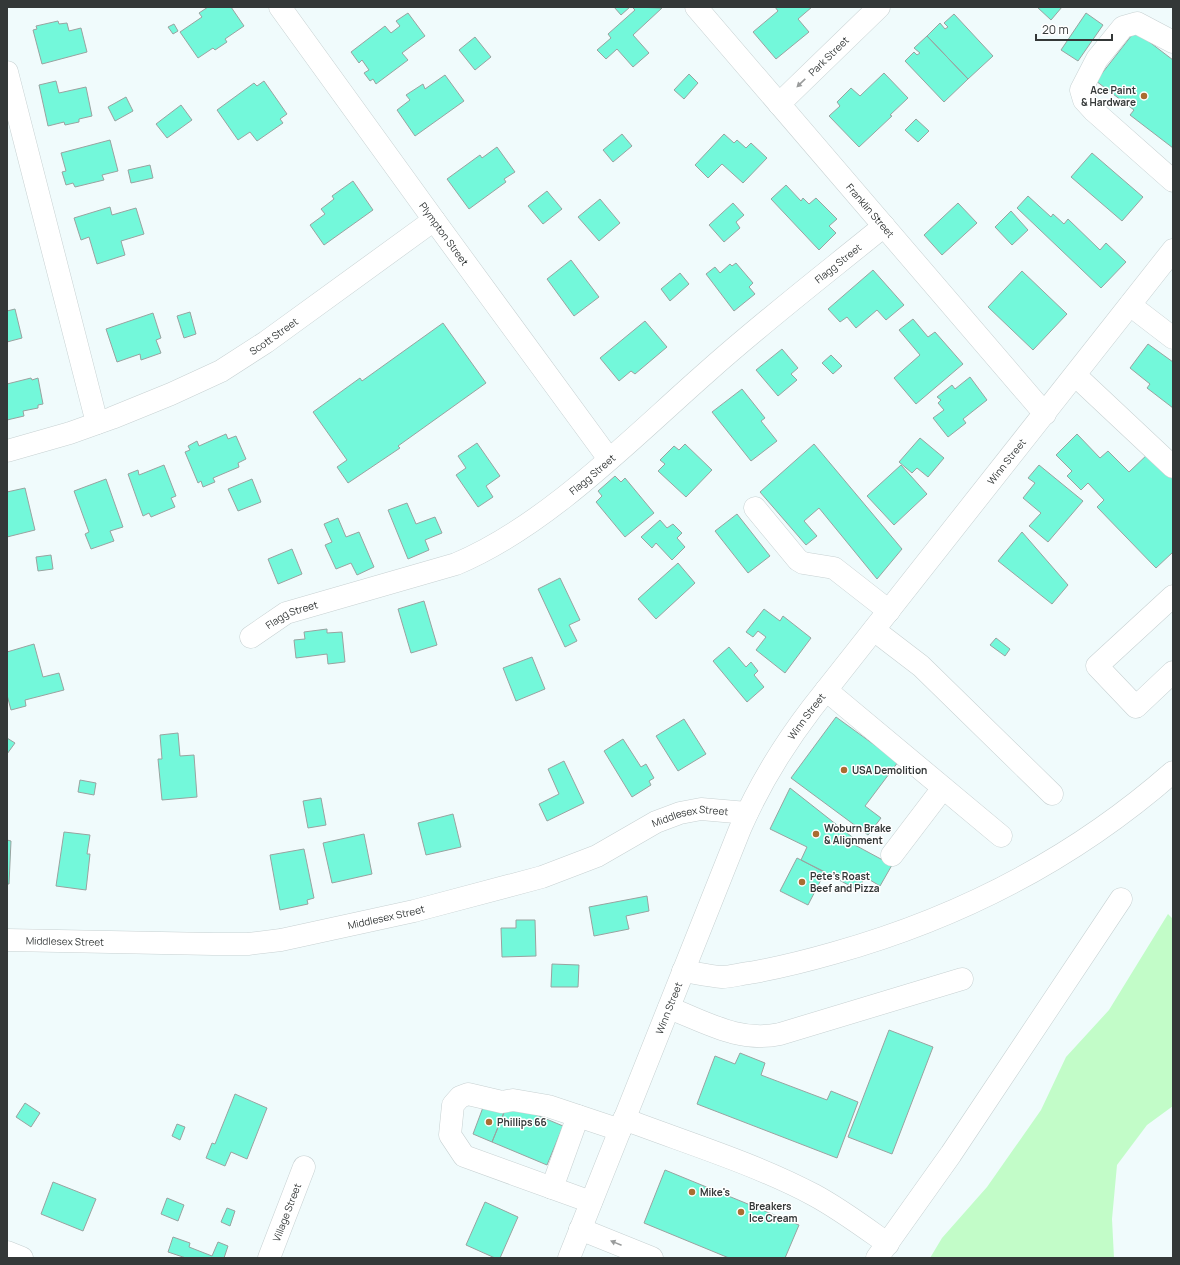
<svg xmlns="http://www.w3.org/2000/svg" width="1180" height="1265" viewBox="0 0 1180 1265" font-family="Manrope,sans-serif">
  <rect width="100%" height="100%" fill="#f0fbfc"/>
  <!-- green -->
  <path fill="#c2fcc8" d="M1168,914L1173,919V1106L1147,1125L1117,1165L1112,1219L1114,1258H930L942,1238L987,1187L1041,1110L1066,1057L1109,1010Z"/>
  <!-- building -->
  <path fill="#73f8da" stroke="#99a3a0" d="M208,7H231L244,26L225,39L227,42L215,50L213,48L198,58L180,32L202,17L199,13Z
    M614,7H630L621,15Z
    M632,7L662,8L633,35L649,53L633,67L617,49L606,59L597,50L611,38L608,34L635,10Z
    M775,7H812L798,19L809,32L776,59L753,32L778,11Z
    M1037,7H1062L1051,20Z
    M408,13L425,36L402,53L408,60L376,84L373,79L370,81L364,73L369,70L362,60L359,63L351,52L385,26L391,33L400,26L396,21Z
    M1086,13L1103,25L1078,61L1061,50Z
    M954,14L993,56L968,79L927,36L940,23L945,29L948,27L944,23Z
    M58,21L59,24L67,23L69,31L81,28L87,52L42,64L33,30L37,29L36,26Z
    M174,24L178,31L173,34L168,27Z
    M1135,31L1173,60V148L1130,115L1134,110L1096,81Z
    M927,36L968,79L944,102L905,61L914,52L917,55L920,53L914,48Z
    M475,37L491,57L475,70L459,50Z
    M884,73L908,98L890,115L892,116L859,147L829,116L840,106L837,102L851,88L860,96Z
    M689,74L698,83L684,99L674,90Z
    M445,75L464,101L415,136L397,110L410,100L406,95L423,84L425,89Z
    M56,81L59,93L86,87L92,116L79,119V122L65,125L64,122L48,126L39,85Z
    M264,81L287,114L280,119L283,123L257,141L250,132L238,140L217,110L254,83L257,86Z
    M126,97L133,111L115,121L108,107Z
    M181,105L192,120L167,138L156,124Z
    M916,119L929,131L918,142L905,130Z
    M622,134L632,146L613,162L603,150Z
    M724,134L734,143L737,140L746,148L751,143L767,158L743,183L722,164L708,178L695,165Z
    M110,140L118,171L102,175L104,180L75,187L73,183L66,185L62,172L66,171L61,153Z
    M497,147L515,172L504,179L506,182L469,209L447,179L480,155L482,158Z
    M1092,153L1143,197L1122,221L1071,177Z
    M150,165L153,178L131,183L128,170Z
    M353,181L373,210L324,245L310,225L325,214L321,209L334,199L332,196Z
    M786,185L801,201L803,198L809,204L816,198L837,219L829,226L836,233L819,250L771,199Z
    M547,191L562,209L543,224L528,206Z
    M1028,196L1051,217L1053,214L1064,224L1068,219L1100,250L1106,243L1126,262L1101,288L1017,208Z
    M600,199L620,223L599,241L578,217Z
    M733,203L744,215L736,222L740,228L724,242L709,225Z
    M958,203L977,223L942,255L924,235Z
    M110,207L112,215L136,208L144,234L121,241L125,255L97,264L89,237L81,240L74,218Z
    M1011,211L1028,230L1012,245L995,227Z
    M571,260L599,297L574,316L547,279Z
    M736,263L753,283L749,287L755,294L734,311L706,274L715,267L720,273L730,264L732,266Z
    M873,270L904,305L886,320L877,310L856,328L847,317L840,322L828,309Z
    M1022,271L1067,314L1033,350L988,307Z
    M680,273L689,284L670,301L661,289Z
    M15,309L22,338L7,342V311Z
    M190,312L196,334L184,338L177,316Z
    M153,313L161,338L156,340L161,353L141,360L140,354L117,362L106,329Z
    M913,319L928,337L935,332L963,364L916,404L894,378L920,355L899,330Z
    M645,321L667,347L635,374L631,371L619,381L600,358Z
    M443,323L486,383L398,446L400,448L348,483L337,467L347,460L313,412L360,378L362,381Z
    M1148,344L1173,362V408L1147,388L1150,384L1130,368Z
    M782,349L798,368L791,374L797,380L778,396L756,370Z
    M831,355L842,366L833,374L822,363Z
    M970,377L987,400L963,419L966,423L948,437L933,418L944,410L938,403L941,400L937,397L952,385L955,389Z
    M31,378L32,380L38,378L43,404L38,405V408L23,411L24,416L7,420V384Z
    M742,389L765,418L761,421L777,441L751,461L712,412Z
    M226,434L228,439L236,436L246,459L238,463L239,467L213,478L215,482L203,487L201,481L198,483L185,452L190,450L188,446L197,441L199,446Z
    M1077,434L1100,458L1108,451L1129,472L1150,452L1173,476V552L1156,568L1097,507L1104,500L1088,483L1081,490L1067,476L1072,471L1056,455Z
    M920,438L944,458L928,477L917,468L912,473L899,462Z
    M477,443L500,476L486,486L493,497L478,507L456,475L466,468L458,456Z
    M685,444L712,470L686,497L658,471L665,464L660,460L674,446L679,450Z
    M814,444L902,549L877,579L819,508L804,521L817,536L806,545L760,492Z
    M164,465L176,496L171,498L175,507L151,517L149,513L143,516L128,474L138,470L139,475Z
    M901,465L927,494L894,525L867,496Z
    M1039,465L1083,501L1048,542L1029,526L1041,513L1023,498L1035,483L1028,478Z
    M615,476L621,482L625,478L654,513L625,537L596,502L602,496L598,491Z
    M106,479L123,527L110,531L114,541L91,549L85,534L89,532L74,491Z
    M252,479L261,502L238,511L228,489Z
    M25,488L35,530L7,537V492Z
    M407,503L416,524L435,517L442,533L425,540L429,550L408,559L388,510Z
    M737,514L770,556L748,573L715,531Z
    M338,518L346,537L359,532L374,567L357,575L351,563L336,569L325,545L332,542L324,524Z
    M660,520L667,528L673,524L682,533L677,538L685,547L672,560L656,543L652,548L641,537Z
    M1022,532L1068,585L1052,604L998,561Z
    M292,549L302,574L278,584L268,559Z
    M51,555L53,569L38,571L36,557Z
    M678,563L695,583L656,619L638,599Z
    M560,578L580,620L569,625L577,641L565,647L538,589Z
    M424,601L437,645L411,653L398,609Z
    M764,609L780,621L783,616L811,638L785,673L756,650L766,637L758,631L753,637L746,632Z
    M327,629V633L342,632L345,662L328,664L327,654L296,658L294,640L305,639L304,632Z
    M996,638L1010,649L1005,656L990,645Z
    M34,644L43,677L59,673L64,690L25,700L26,706L11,710L7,695V652Z
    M729,647L746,667L751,662L758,671L754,675L764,687L747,702L713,661Z
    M532,657L545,689L516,701L503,668Z
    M836,717L898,762L865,806L881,818L868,835L791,778Z
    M684,719L706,754L678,771L656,736Z
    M178,733L180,756L194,755L197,797L162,800L158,759H162L160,735Z
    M7,738L15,743L7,754Z
    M623,739L641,767L646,764L654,778L649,781L651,785L632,797L604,751Z
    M564,761L584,803L547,821L539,804L559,794L548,769Z
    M80,780L96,783L94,795L78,792Z
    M790,788L856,840L853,844L892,865L880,886L865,877L858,890L801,860L807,847L770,829Z
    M321,798L326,825L308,828L303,801Z
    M453,814L461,847L426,855L418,823Z
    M64,832L90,835L87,854H90L86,890L56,886Z
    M364,834L372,874L332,883L323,843Z
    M7,840L11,841L9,884H7Z
    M304,849L314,898L307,900L308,904L280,910L270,855Z
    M797,858L825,872L808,905L780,891Z
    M647,896L649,911L626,916L629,929L594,936L589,907Z
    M516,920H535L536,956L502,957L501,928H516Z
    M552,964L579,965L578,987H551Z
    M889,1030L933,1047L892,1154L848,1137Z
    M740,1053L765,1063L761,1075L827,1100L831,1091L858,1102L837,1158L697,1104L715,1056L735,1064Z
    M235,1094L267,1108L247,1159L231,1152L225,1166L206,1158L212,1143L215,1144Z
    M485,1102L505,1110L492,1142L473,1134Z
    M25,1103L40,1113L31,1127L16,1117Z
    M508,1103L563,1126L547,1165L492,1142Z
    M177,1124L185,1127L180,1140L172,1136Z
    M665,1170L799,1225L785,1258H729L644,1223Z
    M53,1182L96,1199L83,1231L41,1214Z
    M167,1198L184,1205L178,1221L161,1214Z
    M485,1202L518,1217L500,1258H495L466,1245Z
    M227,1208L235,1211L230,1226L221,1222Z
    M173,1237L190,1243L189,1247L212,1256L218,1242L228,1246L224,1258H186L168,1252Z"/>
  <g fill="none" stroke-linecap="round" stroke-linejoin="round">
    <defs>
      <g id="minor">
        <path id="s1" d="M280,7L434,220L609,459"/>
        <path id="s2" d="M696,7L1045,414"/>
        <path d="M1173,42L1137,23L1123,27L1097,59L1081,90L1084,100L1094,111L1173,181"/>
        <path d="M7,72L97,423"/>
        <path id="s3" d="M779,104L879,7"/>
        <path d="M1130,305L1173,338"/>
        <path d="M1075,375L1173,467"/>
        <path id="s4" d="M7,451L70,433L112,418L171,394L221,371L266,342L434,220"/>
        <path d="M755,508L798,560L803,563L834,568L889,611"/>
        <path d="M1173,596L1097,666L1136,707L1173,672"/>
        <path d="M874,630L921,666L1052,794"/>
        <path id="s5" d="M251,637L286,613L456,564C547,526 633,437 707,372C764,321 825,274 884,226"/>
        <path d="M826,690L1001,836"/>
        <path d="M892,855L943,788"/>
        <path id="s6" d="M7,940L213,944H248L281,940L414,911L542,877L597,856L656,822L680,813L701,809L747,813"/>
        <path d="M683,971C696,973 709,976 722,977C731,977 740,974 749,973C778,968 806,961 834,953C959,918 1075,858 1173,772"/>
        <path d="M669,1008C706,1022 739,1043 780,1034L962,979"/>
        <path d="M624,1119C687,1143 756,1164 814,1195C840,1209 864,1227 888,1244"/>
        <path d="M552,1188L578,1116"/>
        <path d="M591,1202L464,1156L450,1135L453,1105L460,1097L468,1094L502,1102L513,1100L548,1106L620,1130"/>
        <path d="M580,1229L652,1258"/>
        <path d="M7,1252L22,1258"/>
        <path id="s7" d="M269,1258L304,1167"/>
        <path d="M877,1258L951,1154L1121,899"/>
      </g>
      <g id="major">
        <path id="s8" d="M569,1258L740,829C759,785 783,746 812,708L1173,250"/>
      </g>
    </defs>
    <!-- minor casing -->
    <use href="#minor" stroke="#c7d1d2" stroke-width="23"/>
    <!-- major casing -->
    <use href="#major" stroke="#c7d1d2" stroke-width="23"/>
    <!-- minor -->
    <use href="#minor" stroke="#fff" stroke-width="22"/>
    <!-- major -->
    <use href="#major" stroke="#fff" stroke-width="22"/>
  </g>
  <!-- one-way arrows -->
  <defs><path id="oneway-solid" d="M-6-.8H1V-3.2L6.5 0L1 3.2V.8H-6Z"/></defs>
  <g fill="#9a9c9c">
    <use href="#oneway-solid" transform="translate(801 83) rotate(136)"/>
    <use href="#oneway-solid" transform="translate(616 1243) rotate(-158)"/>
  </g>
  <!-- markers -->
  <g fill="#aa6d31" stroke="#fff" stroke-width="1.5">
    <circle cx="1144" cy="96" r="4"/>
    <circle cx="844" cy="770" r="4"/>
    <circle cx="816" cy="834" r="4"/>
    <circle cx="802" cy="882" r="4"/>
    <circle cx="489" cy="1122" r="4"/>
    <circle cx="692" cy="1192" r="4"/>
    <circle cx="741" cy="1212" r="4"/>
  </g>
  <g text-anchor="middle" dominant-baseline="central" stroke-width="3" stroke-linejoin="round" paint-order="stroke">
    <!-- street labels -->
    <g font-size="10" fill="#343838" stroke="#fff">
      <text stroke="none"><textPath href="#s3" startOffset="69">Park Street</textPath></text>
      <text stroke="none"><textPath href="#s2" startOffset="268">Franklin Street</textPath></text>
      <text stroke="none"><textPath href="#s1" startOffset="280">Plympton Street</textPath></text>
      <text stroke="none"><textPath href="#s5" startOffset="707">Flagg Street</textPath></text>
      <text stroke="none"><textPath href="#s4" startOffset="292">Scott Street</textPath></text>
      <text stroke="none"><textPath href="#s8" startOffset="917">Winn Street</textPath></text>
      <text stroke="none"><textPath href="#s5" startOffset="383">Flagg Street</textPath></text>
      <text stroke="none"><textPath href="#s5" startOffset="47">Flagg Street</textPath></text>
      <text stroke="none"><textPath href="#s8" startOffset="593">Winn Street</textPath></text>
      <text stroke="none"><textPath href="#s6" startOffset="705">Middlesex Street</textPath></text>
      <text stroke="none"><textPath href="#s6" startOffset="382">Middlesex Street</textPath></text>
      <text stroke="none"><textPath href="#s6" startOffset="58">Middlesex Street</textPath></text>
      <text stroke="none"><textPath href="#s8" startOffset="269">Winn Street</textPath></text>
      <text stroke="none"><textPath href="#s7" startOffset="49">Village Street</textPath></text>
    </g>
    <!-- poi labels -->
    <g font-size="10" font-weight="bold" fill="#343838" stroke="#fff" text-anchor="start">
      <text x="1136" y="90" text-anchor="end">Ace Paint<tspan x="1136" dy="12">&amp; Hardware</tspan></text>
      <text x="852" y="770">USA Demolition</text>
      <text x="824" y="828">Woburn Brake<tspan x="824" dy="12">&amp; Alignment</tspan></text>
      <text x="810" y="876">Pete's Roast<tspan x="810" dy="12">Beef and Pizza</tspan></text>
      <text x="497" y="1122">Phillips 66</text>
      <text x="700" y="1192">Mike's</text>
      <text x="749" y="1206">Breakers<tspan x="749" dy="12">Ice Cream</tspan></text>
    </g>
  </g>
  <!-- border -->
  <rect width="1180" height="1265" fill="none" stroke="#343838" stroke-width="16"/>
  <!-- scale -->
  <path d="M1036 34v6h76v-6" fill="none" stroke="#343838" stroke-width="2"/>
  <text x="1042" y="34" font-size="12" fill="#343838" stroke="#ffffff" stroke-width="3" paint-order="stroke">20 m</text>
</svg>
